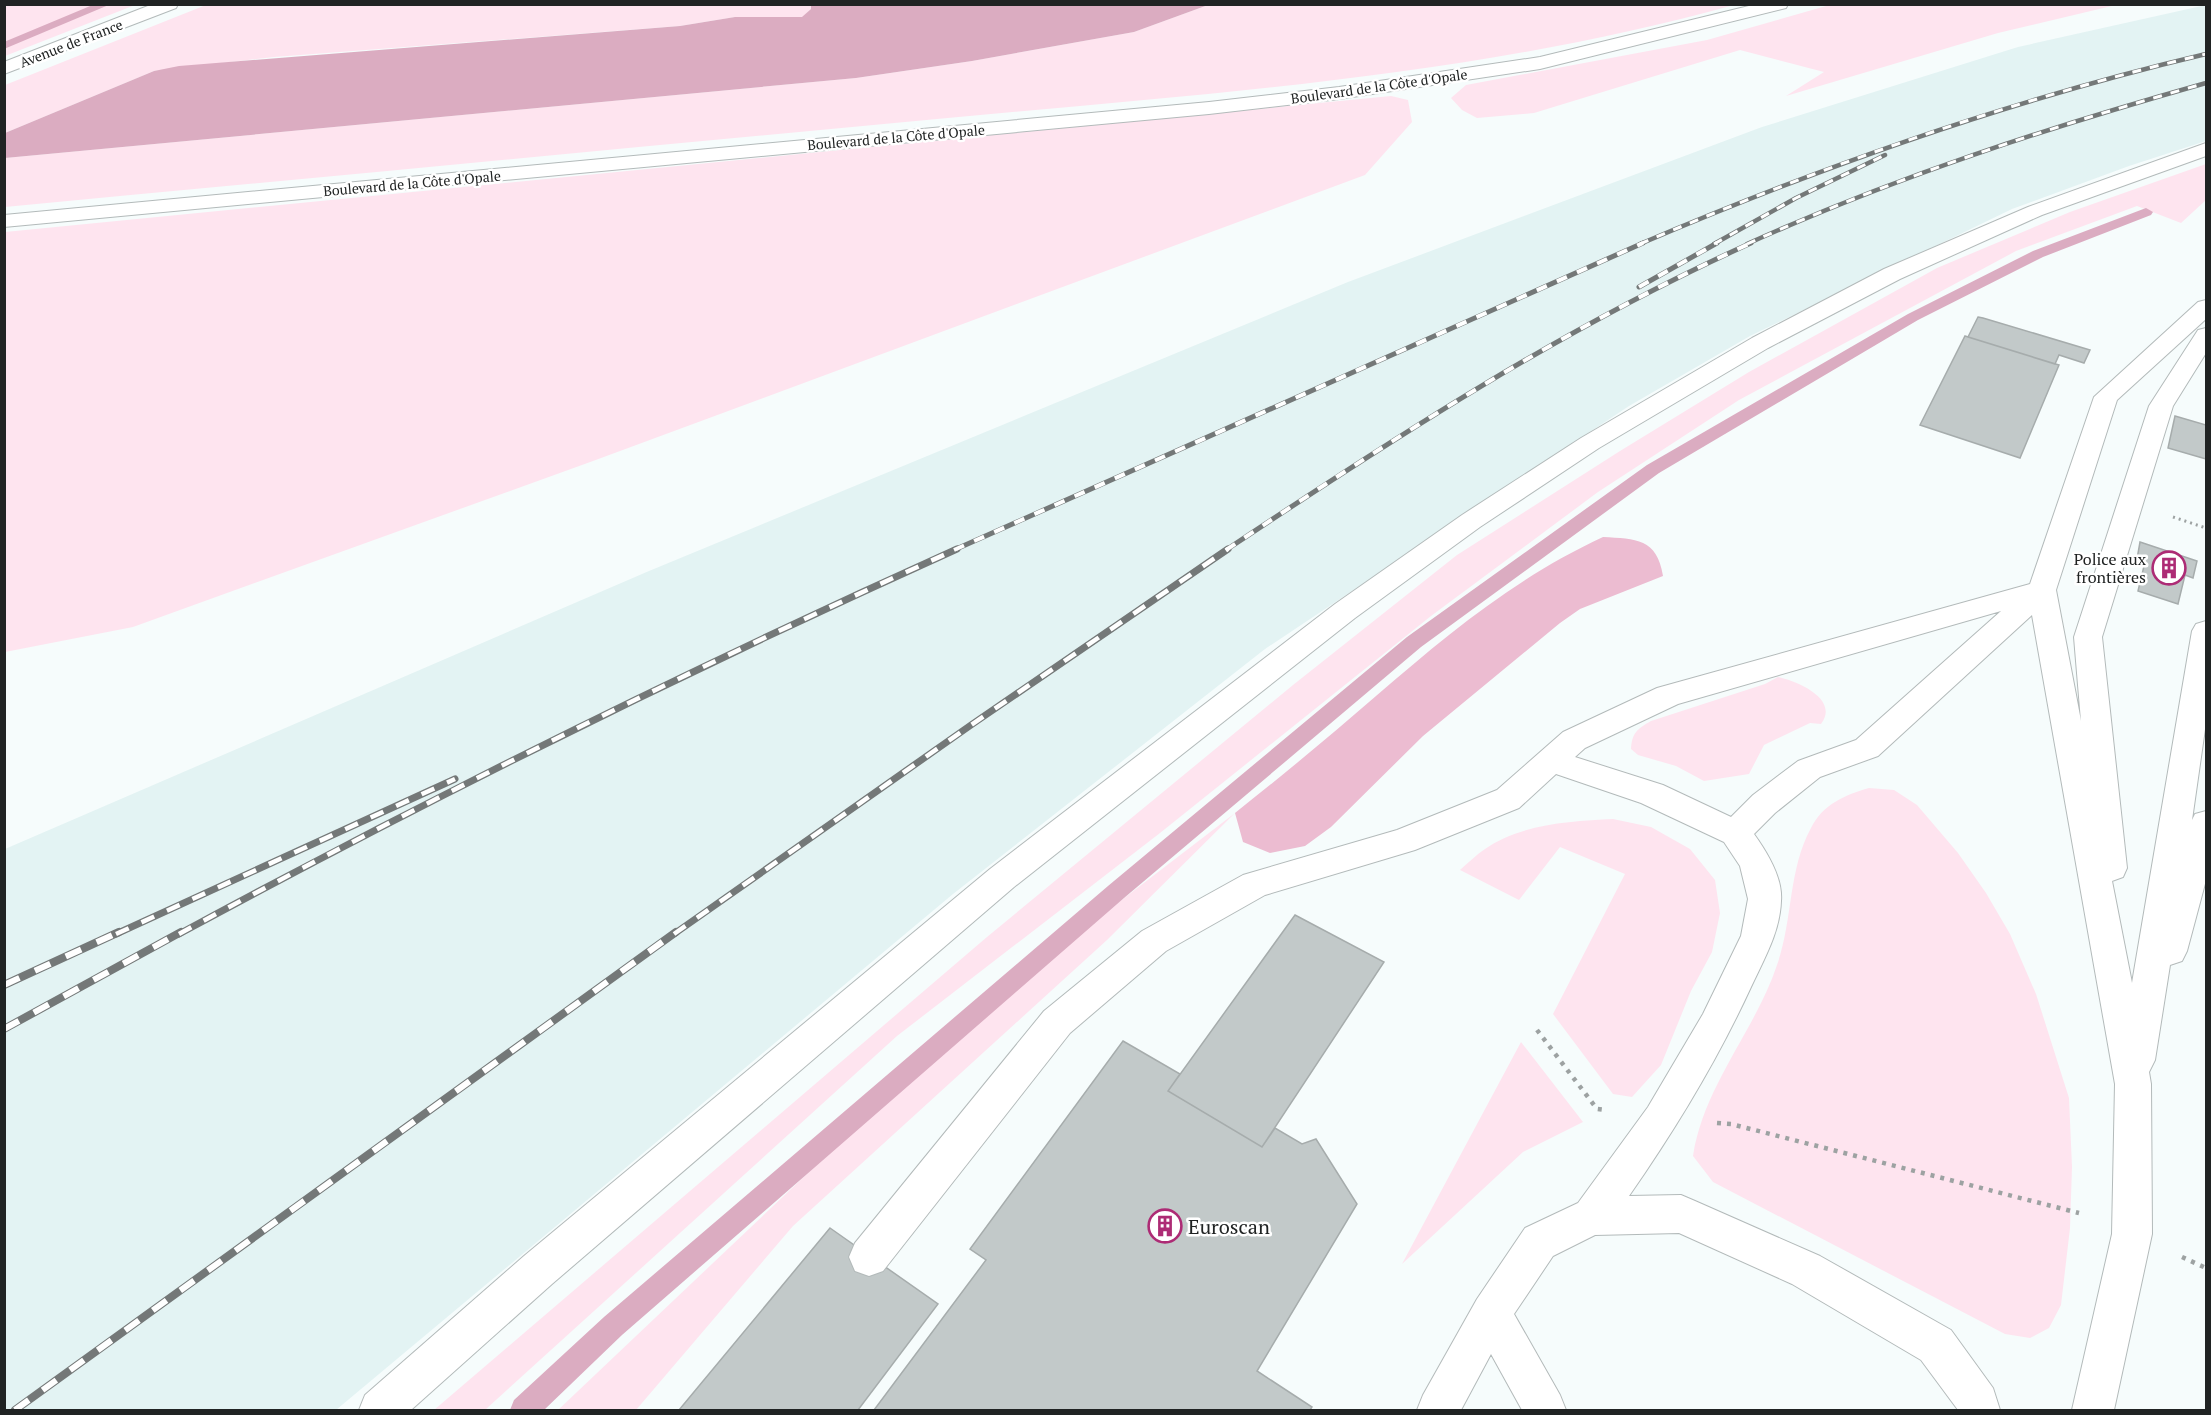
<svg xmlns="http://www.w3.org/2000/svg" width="2211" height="1415" viewBox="0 0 2211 1415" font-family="'PT Serif',serif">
  <rect width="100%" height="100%" fill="#f6fcfc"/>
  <!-- built -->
  <path fill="#e3f3f3" d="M2206,5V141L2129,166L2012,209L1750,336L1629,406L1265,649L953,894L336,1410H5V849L649,571L1348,282L1762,127L2018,47Z"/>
  <!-- green -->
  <path fill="#fee4ef" d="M5,4H135V5L5,56Z
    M1833,4L2116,5L1998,33L1786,96L1824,72L1740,50L1534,113L1477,118L1462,110L1451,98L1466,85L1707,40Z
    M206,5H811V9L803,17H735L680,26L274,57L154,71L5,133V85Z
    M1208,5H1734C1475,77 1204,94 937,119C626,148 315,178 5,207V158L856,78L972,61L1134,32Z
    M1391,96L1408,100L1412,122L1365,175L593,461L133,627L5,652V232Z
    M2206,164V200L2181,223L2137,206L2016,251L1739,400L1598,492L1431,616L1160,833L897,1036L485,1410H434L987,937L1293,685L1457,555L1620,451L1749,372L1937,268L2070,212Z
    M1778,677C1797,681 1840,699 1821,724L1810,723L1764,745L1749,774L1704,781L1676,766L1638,755L1631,749C1632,733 1637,729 1651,721L1765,684Z
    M1869,788L1894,790L1917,805L1958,853L1986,893L2010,934L2036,994L2069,1098L2072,1167L2070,1228L2061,1305L2049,1328L2030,1338L2005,1334L1713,1182L1693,1156C1704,1085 1755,1031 1777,965C1793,920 1788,870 1811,828C1823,804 1845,795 1869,788Z
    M1235,813L1107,940L793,1226L636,1410H558L829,1153L1093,922Z
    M1613,819L1651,827L1690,849L1715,880L1720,913L1712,952L1691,991L1661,1065L1632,1097L1613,1094L1553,1014L1625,874L1560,847L1519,900L1460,870C1468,863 1476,855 1485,849C1521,824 1571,821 1613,819Z
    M1521,1042L1583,1122L1523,1152L1402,1264Z"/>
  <!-- forest -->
  <path fill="#ecbcd1" d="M1603,537C1636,539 1657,538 1663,576L1580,609L1560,623L1423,736L1331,827L1305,846L1270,853L1243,842L1235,813C1283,775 1330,736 1376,696C1449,633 1515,578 1603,537Z"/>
  <!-- water -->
  <path fill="#dbacc1" d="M811,5H1208L1134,32L972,61L856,78L5,158V133L154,71L179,66L680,26L735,17H802L811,9Z"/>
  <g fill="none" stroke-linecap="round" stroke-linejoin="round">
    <!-- stream -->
    <path fill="#dbacc1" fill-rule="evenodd" d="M95,4H111L4,49V42Z
      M2146,208L2153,212L2151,215L2043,257L1918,320L1659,473L1421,647L1124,898L622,1335L544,1410H510L514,1400L604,1317L1108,886L1407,637L1647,465L1908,314L2033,251Z"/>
  </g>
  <!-- building -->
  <path fill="#c2c9c9" stroke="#a6acac" stroke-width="1.5" d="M1978,317L1983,318L2090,350L2084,363L2059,355L2055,364L1968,337Z
    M1965,336L2059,365L2020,458L1920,425Z
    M2175,416L2206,425V459L2168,448Z
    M2140,542L2197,561L2193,578L2185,575L2178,604L2138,591L2145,562L2137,559Z
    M1295,915L1384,962L1262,1147L1168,1091Z
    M1123,1041L1180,1074L1168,1091L1262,1147L1275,1128L1302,1144L1316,1139L1357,1204L1257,1371L1312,1407L1310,1410H874L986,1260L970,1249Z
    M830,1228L938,1304L858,1410H679Z"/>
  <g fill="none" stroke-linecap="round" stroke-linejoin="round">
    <defs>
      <path id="service" d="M153,4H178L176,8L4,74V62Z
        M1757,4H1788L1786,8L1540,69L1339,99L1209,114L4,227V215L1209,102L1339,87L1540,57Z
        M2206,143V156L2042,215L1900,279L1768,348L1599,448L1480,527L1355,618L1014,887L552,1284L411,1410H359L365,1395L524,1256L990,869L1335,604L1462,515L1581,438L1752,338L1884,269L2028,207Z
        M2206,300V319L2117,400L2056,590L2081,721L2074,637L2149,406L2198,330L2206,328V353L2173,406L2102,637L2127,868L2123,877L2112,881L2132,983L2192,631L2196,624L2206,621V722L2192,820L2195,814L2206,811V880L2187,951L2182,961L2170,965L2155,1060L2149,1072L2151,1084L2152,1234L2114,1410H2072L2112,1234L2115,1084L2032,615L1878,756L1820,777L1775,813L1754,834C1767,852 1783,878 1781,901C1780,932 1764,959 1751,987C1717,1061 1675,1130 1629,1196L1681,1195L1695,1201L1820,1256L1951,1330L1993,1388L2000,1410H1958L1921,1360L1792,1284L1679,1233L1595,1235L1553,1256L1514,1314L1560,1395L1566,1410H1522L1491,1354L1461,1410H1417L1423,1395L1477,1299L1525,1228L1578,1203L1648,1107L1703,1014L1741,936L1748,899L1740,866L1724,842L1641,803L1556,774L1519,808L1415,850L1265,895L1166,951L1070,1033L883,1271L869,1276L855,1271L849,1257L855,1243L1044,1011L1142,931L1243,875L1397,830L1497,790L1563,732L1657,688L2030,584L2094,397L2198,302ZM2001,611L1856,740L1798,761L1753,795L1731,817L1663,785L1575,757L1585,748L1678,704Z"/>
    </defs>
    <!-- service casing -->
    <use href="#service" stroke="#b3baba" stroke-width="2"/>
    <!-- path-far1 -->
    <path stroke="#9da2a2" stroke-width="3" stroke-dasharray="2 4" stroke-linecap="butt" d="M2173,517L2206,528"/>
    <!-- path -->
    <path stroke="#9da2a2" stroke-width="4.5" stroke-dasharray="4 6" stroke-linecap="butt" d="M1537,1030L1597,1109L1605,1110
      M1717,1123L1731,1124L2079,1213
      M2182,1257L2206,1268"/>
    <!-- service -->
    <use href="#service" fill="#fff" fill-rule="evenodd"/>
    <defs>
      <path id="rail-far3" d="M1640,244C1825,165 2010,100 2206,54
        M1714,244L1796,198L1885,155
        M1747,244C1895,177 2050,127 2206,83"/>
      <path id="rail-far2" d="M1639,287L1717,243
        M954,550L1643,243
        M1226,550C1397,436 1563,328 1751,243"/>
      <path id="rail-far1" d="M116,934L455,779
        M179,934C434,796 693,668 957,549
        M674,934L971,725L1228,549"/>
      <path id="rail" d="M4,985L119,932
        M4,1029L181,932
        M15,1410L676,932"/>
    </defs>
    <!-- rail-far3 casing -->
    <use href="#rail-far3" stroke="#747878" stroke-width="4.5"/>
    <!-- rail-far2 casing -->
    <use href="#rail-far2" stroke="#747878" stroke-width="5"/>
    <!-- rail-far1 casing -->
    <use href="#rail-far1" stroke="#747878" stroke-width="7"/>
    <!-- rail casing -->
    <use href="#rail" stroke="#747878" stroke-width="8"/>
    <!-- rail-far3 -->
    <use href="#rail-far3" stroke="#fff" stroke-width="3" stroke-dasharray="9" stroke-linecap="butt"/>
    <!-- rail-far2 -->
    <use href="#rail-far2" stroke="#fff" stroke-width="4" stroke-dasharray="11" stroke-linecap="butt"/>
    <!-- rail-far1 -->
    <use href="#rail-far1" stroke="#fff" stroke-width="4.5" stroke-dasharray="14" stroke-linecap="butt"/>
    <!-- rail -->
    <use href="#rail" stroke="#fff" stroke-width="6" stroke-dasharray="17" stroke-linecap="butt"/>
  </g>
  <!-- icons -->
  <defs>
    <symbol id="building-ring" viewBox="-11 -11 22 22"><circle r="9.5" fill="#fff" stroke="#ad2b75" stroke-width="1.5"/><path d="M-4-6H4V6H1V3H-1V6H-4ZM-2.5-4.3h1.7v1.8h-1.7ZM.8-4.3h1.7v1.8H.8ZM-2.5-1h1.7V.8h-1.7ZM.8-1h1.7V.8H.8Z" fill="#ad2b75"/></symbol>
  </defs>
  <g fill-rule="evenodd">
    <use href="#building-ring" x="2150" y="549" width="38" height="38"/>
    <use href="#building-ring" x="1146" y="1207" width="38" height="38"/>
  </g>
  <g text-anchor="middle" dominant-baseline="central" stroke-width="5" stroke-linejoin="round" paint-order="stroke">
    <!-- far-street labels -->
    <g font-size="14" fill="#202323" stroke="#fff">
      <text transform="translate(71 43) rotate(-21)">Avenue de France</text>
      <text transform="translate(1379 86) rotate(-8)">Boulevard de la Côte d'Opale</text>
      <text transform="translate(896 137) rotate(-5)">Boulevard de la Côte d'Opale</text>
      <text transform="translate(412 183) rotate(-5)">Boulevard de la Côte d'Opale</text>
    </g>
    <!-- poi labels -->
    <g font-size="16" fill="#202323" stroke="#fff" text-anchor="end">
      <text x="2146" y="559">Police aux<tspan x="2146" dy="18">frontières</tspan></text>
    </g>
    <!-- near-poi labels -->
    <g font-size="20" fill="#202323" stroke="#fff" text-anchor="start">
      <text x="1188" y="1226">Euroscan</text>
    </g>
  </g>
  <!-- border -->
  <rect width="2211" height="1415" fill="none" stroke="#202323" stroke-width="12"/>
</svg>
